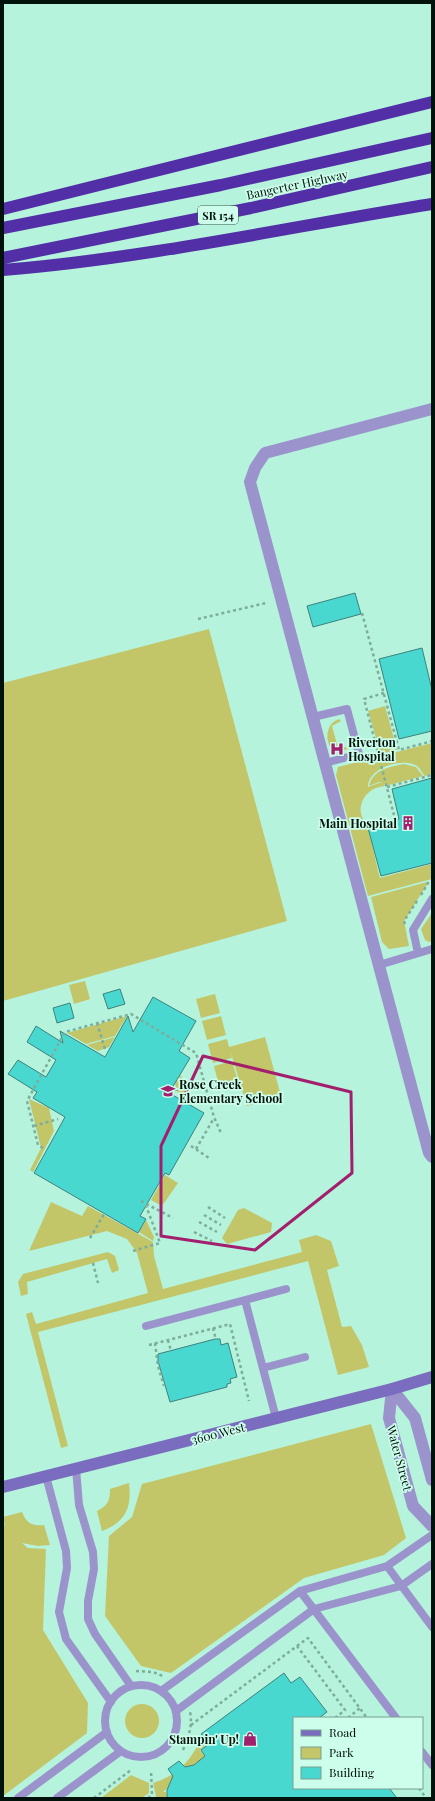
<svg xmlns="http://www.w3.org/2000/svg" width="435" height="1801" viewBox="0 0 435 1801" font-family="'Playfair Display',serif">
  <rect width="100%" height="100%" fill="#b6f3dc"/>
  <!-- green -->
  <path fill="#c3c569" d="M209,629L287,921L3,1001V683Z
    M385,706L397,750L381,755L368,711Z
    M339,719L341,721L332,726L338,748L348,747V749L334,752C324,742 325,724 339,719Z
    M432,743V774L425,776C422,773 420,768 417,766C402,757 368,768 368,787L379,783H384L385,786C373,787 363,794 361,806C359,814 364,820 367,827C373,843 375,861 380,878L432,864V879L368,896L336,775L338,767Z
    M404,764L416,767L423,776L389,785L379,782L369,786C373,769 390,767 404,764Z
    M427,882L428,883L404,921L409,946L389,949L382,942L371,897Z
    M432,913V941L429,942L425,940L421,929Z
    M85,981L90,999L74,1004L69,985Z
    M215,994L220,1013L201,1018L196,999Z
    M127,1016L115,1036L86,1044L67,1033Z
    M221,1016L226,1035L207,1040L202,1021Z
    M115,1037L109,1047L98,1051L87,1045Z
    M265,1037L281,1096L247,1106L231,1053L232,1058L213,1063L208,1044L227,1039L229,1047Z
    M232,1061L238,1081L219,1086L214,1066Z
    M181,1075L189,1103L179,1097L175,1084Z
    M29,1099L49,1108L54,1131L33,1172L30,1170L41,1148Z
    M165,1175L178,1183L162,1206L151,1200Z
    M51,1202L82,1216L88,1206L153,1242L154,1256L163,1289L302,1252L299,1240L316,1235L331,1241L339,1266L327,1270L342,1327L351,1326L362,1345L369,1367L338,1375L308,1261L38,1332L68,1446L61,1448L26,1314L32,1312L36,1324L148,1293L137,1253L127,1239L107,1231L29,1251Z
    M244,1208L272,1223L271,1232L227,1244L222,1238L238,1210Z
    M146,1220L154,1237L153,1241L139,1232Z
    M108,1252L115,1256L119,1270L112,1273L107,1259L27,1282L28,1294L21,1296L18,1282L23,1274Z
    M371,1424L406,1538L384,1555L304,1578L171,1673L141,1666L105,1616L109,1536L132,1517L142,1484Z
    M129,1483C132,1507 126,1522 102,1531L97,1511C108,1506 110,1500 110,1489Z
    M22,1512C27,1524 32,1526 44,1525L50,1545L38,1546L22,1543L28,1548L46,1549L43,1630L88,1703L87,1733L3,1796V1524L5,1525L3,1517Z
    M125 1721a17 17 0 1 1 34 0a17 17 0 1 1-34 0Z
    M201,1737L208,1744L200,1750L205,1757L163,1792H166L167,1798H154L156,1796L153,1783C176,1776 193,1760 201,1737Z
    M131,1775L149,1783V1793L142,1798H101Z"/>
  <!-- building -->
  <path fill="#49d8d0" stroke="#3e817d" d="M355,593L361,614L313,627L307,606Z
    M422,648L432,690V731L399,739L379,659Z
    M432,778V863L381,876L368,828L399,819L392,789Z
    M120,989L125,1004L108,1009L103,994Z
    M153,997L196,1021L179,1051L190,1058L169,1093L204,1113L169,1175L165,1173L140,1216L146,1219L138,1233L34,1173L65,1117L33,1098L37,1092L8,1074L18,1060L46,1077L56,1060L27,1042L36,1026L63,1043L60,1031L105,1057L128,1016L133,1032Z
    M70,1003L74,1018L57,1023L53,1008Z
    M215,1339H220L221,1345L228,1343L237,1377L230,1379L231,1383L227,1384V1387L170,1402L158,1361V1354Z
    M284,1673L291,1683L300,1677L327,1712L319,1718H294V1788H389L397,1798H167V1790L173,1776L168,1769L179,1761L185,1767L194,1765L205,1756L201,1750L209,1744L201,1734Z"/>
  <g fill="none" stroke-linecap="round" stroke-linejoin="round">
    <!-- path -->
    <path stroke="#7dad9b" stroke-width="2.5" stroke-dasharray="3 3" stroke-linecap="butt" d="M362,613L399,750L432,741
      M198,619L266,603
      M384,693L364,699L394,815
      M387,787L432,775
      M421,895L428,883L432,882
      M405,924L404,921L417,901
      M97,1023L105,1049
      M175,1090L203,1082
      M34,1126L58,1119
      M191,1146L209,1158
      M43,1148L38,1145L27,1101L65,1032L131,1014L196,1053L214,1117L221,1133
      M196,1149L214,1118
      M141,1201L173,1218
      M208,1207L225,1218
      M204,1215L221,1225
      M199,1222L217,1232
      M194,1232L212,1241
      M90,1238L104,1214
      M133,1251L160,1243L145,1203
      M93,1263L98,1283
      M213,1328L216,1340
      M168,1340L171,1351
      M155,1343L158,1366L164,1386
      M149,1345L230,1324L249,1401
      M297,1646L308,1638L367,1718
      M136,1671L153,1672L165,1677
      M348,1718L360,1708
      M191,1725L297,1646L345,1710L335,1718
      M183,1750C188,1737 193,1726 190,1712
      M419,1788L426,1798
      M94,1798L131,1770
      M148,1798L152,1795L151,1770"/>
    <!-- service -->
    <path stroke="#9b94cc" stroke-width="8" d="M313,717L347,709L359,754L325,763
      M418,953L413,930L432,899
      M379,965L432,949
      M245,1300L286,1289
      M146,1326L245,1300L276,1418
      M263,1368L305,1357
      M76,1468L79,1505L93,1552L94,1569L88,1601V1619L95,1634L131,1686
      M46,1476L66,1551L67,1568L59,1612L66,1639L111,1702
      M387,1566L432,1627
      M300,1591L396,1718
      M105 1721a36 36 0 1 1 72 0a36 36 0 1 1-72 0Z
      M161,1691L300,1591L387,1566L432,1535
      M176,1711L314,1609L401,1586L432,1564
      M422,1752L432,1765
      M18,1798L107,1732
      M57,1798L121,1751"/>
    <!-- minor -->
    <path stroke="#9b94cc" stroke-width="12" d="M432,409L265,453L255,468L250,482L429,1153L432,1157
      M392,1389L389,1418L413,1506L432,1526
      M392,1389L415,1418L432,1480"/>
    <!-- secondary -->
    <path stroke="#7a6cbe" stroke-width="12" d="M3,1487L392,1389L432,1377"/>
    <!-- motorway -->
    <path stroke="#522fa7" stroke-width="12" d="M3,209L432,102
      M3,228L221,185L432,138
      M3,258L251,208L432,167
      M3,270C148,258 289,227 432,204"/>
  </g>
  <!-- marked area -->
  <path fill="none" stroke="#a31f6e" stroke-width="3" stroke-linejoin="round" d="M203,1056L351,1092L352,1173L255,1250L161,1236V1146Z"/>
  <!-- icons -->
  <defs>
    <symbol id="hospital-bare" viewBox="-9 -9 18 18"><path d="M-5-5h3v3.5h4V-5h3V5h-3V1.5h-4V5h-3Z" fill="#a31f6e" stroke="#cdfdeb" stroke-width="2.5" paint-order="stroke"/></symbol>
    <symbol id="building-bare" viewBox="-9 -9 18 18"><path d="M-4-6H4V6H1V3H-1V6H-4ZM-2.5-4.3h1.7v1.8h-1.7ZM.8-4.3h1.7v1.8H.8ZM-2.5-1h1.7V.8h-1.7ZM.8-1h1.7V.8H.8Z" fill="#a31f6e" stroke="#cdfdeb" stroke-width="2.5" paint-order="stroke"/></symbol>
    <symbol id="school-bare" viewBox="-9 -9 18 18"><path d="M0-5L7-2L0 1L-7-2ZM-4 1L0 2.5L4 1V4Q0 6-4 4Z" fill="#a31f6e" stroke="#cdfdeb" stroke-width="2.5" paint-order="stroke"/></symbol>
    <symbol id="shop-bare" viewBox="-9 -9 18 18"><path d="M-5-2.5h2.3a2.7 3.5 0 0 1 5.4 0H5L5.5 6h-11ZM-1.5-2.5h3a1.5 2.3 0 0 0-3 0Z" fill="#a31f6e" stroke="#cdfdeb" stroke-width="2.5" paint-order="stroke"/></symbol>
  </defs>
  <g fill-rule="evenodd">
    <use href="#hospital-bare" x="327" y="739" width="20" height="20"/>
    <use href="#building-bare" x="398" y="813" width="20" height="20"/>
    <use href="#school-bare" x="158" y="1081" width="20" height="20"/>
    <use href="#shop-bare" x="240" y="1729" width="20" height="20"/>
  </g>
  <g text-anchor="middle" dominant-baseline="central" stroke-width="3.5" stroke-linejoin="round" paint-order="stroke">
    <!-- shield labels -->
    <rect fill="#cdfdeb" stroke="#3e584e" stroke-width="1" x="198" y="206" width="40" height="18" rx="3"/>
    <g font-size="11" font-weight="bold" fill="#00120b">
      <text x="218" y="215">SR 154</text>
    </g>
    <!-- street labels -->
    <g font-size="12" fill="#00120b" stroke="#cdfdeb">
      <text transform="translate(297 184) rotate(-12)">Bangerter Highway</text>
      <text transform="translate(218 1433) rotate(-14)">3600 West</text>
      <text transform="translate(400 1458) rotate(75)">Water Street</text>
    </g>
    <!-- poi labels -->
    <g font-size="12" font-weight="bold" fill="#00120b" stroke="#cdfdeb" text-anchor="start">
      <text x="348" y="742">Riverton<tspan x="348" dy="14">Hospital</tspan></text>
      <text x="397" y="823" text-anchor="end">Main Hospital</text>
      <text x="179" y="1084">Rose Creek<tspan x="179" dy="14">Elementary School</tspan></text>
      <text x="239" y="1739" text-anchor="end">Stampin' Up!</text>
    </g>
  </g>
  <!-- border -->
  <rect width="435" height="1801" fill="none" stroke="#00120b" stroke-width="8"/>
  <!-- legend -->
  <rect x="293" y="1717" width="130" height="72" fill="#cdfdeb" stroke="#7b9f91"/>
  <rect x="301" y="1730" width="20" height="6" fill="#7a6cbe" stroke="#7b9f91"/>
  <text x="329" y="1737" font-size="12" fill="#00120b">Road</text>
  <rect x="301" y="1747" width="20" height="12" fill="#c3c569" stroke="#7b9f91"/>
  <text x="329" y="1757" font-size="12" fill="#00120b">Park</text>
  <rect x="301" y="1767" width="20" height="12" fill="#49d8d0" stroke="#7b9f91"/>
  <text x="329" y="1777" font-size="12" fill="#00120b">Building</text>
</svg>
